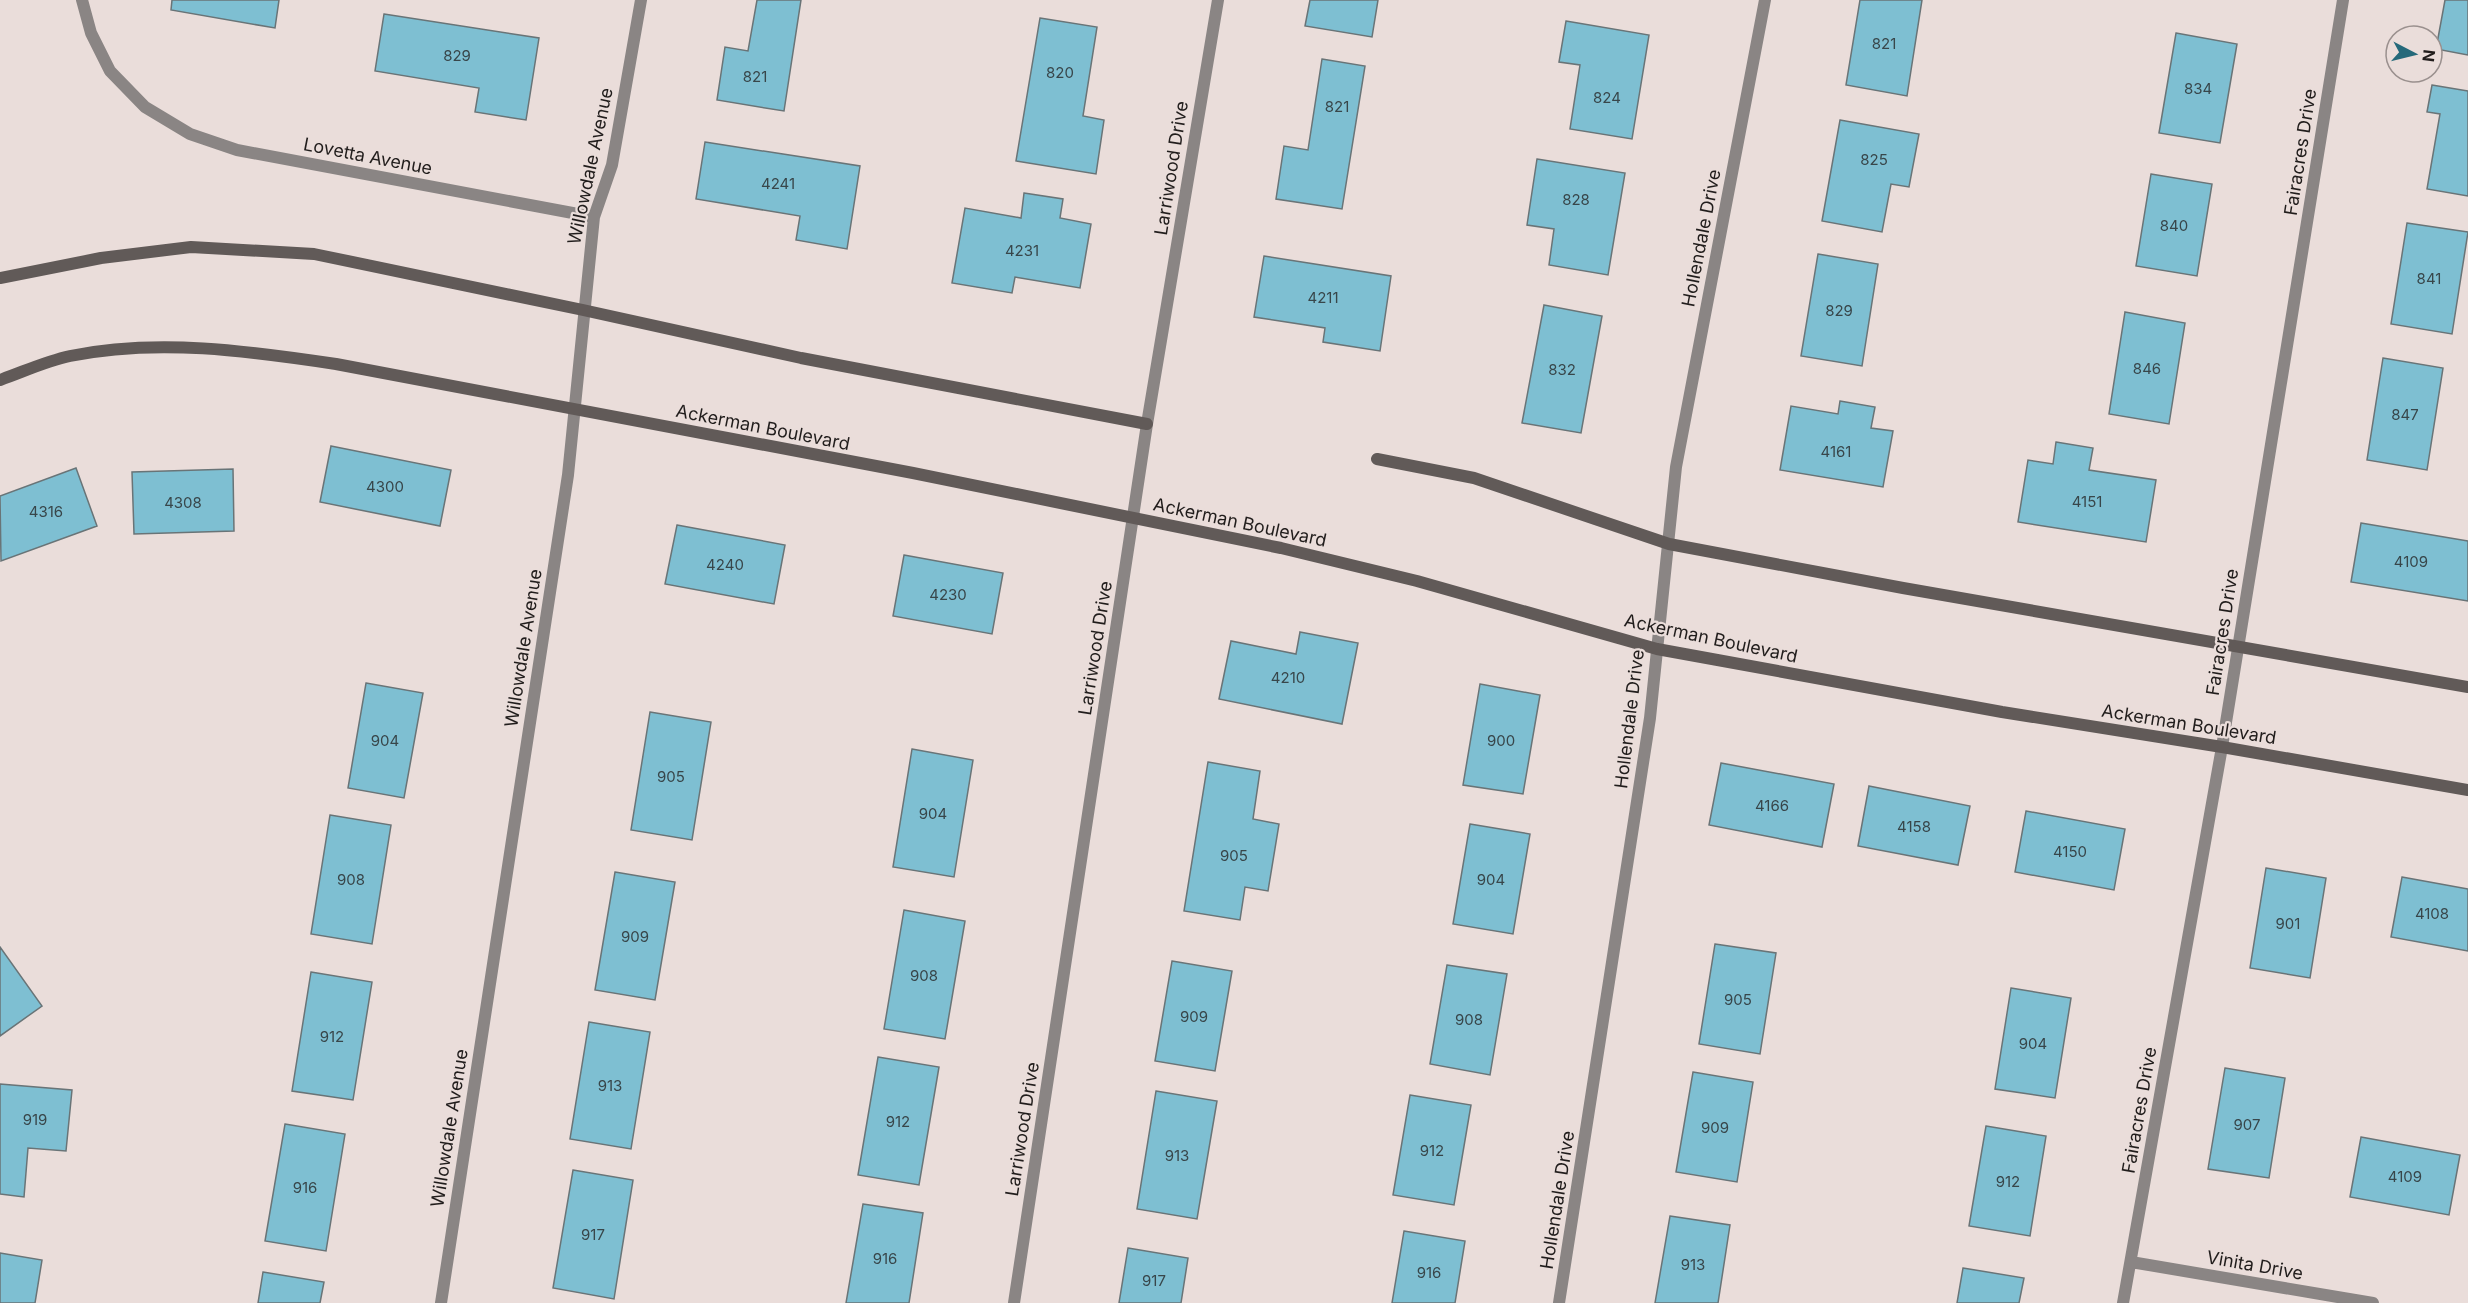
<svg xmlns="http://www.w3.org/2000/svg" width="2468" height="1303" viewBox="0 0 2468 1303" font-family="Inter,sans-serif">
  <rect width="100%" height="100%" fill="#eaddda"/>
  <!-- building -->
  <path fill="#7ebfd2" stroke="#697477" stroke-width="1.5" d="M172,0H279L275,28L171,10Z
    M757,0H801L784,111L717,100L725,47L748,51Z
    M1310,0H1378L1372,37L1305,26Z
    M1860,0H1922L1907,96L1846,85Z
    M2445,0H2468V55L2436,49Z
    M384,14L539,38L526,120L475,112L479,88L375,71Z
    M1040,18L1097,27L1083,116L1104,120L1096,174L1016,161Z
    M1566,21L1649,35L1632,139L1570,129L1580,65L1559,62Z
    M2176,33L2237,44L2220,143L2159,133Z
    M1322,59L1365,66L1342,209L1276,199L1284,146L1308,150Z
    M2432,85L2468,91V196L2427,189L2440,114L2427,112Z
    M1840,120L1919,134L1909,187L1891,184L1882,232L1822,221Z
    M705,142L860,166L847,249L796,240L800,216L696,199Z
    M1537,159L1625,173L1608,275L1549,265L1554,229L1527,225Z
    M2151,174L2212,184L2197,276L2136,266Z
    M1024,193L1063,199L1060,218L1091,224L1080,288L1015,277L1012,293L952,283L965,208L1021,218Z
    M2407,223L2468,232L2452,334L2391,324Z
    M1818,254L1878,264L1862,366L1801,356Z
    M1264,256L1391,276L1380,351L1323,342L1325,328L1254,317Z
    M1544,305L1602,316L1581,433L1522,423Z
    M2125,312L2185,323L2169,424L2109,414Z
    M2383,358L2443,368L2427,470L2367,460Z
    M1840,401L1875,407L1871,428L1893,431L1883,487L1780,470L1791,406L1838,414Z
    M2056,442L2093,448L2089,470L2156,480L2146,542L2018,522L2028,460L2053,464Z
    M331,446L451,470L440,526L320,502Z
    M76,468L97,526L1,561L0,496Z
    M233,469L234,531L134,534L132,472Z
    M2361,523L2468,541V601L2351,582Z
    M677,525L785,545L774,604L665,584Z
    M904,555L1003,573L992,634L893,616Z
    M1300,632L1358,643L1342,724L1219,699L1231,641L1296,654Z
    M366,683L423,693L404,798L348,788Z
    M1480,684L1540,695L1523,794L1463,785Z
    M650,712L711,722L692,840L631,830Z
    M912,749L973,760L954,877L893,867Z
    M1208,762L1260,771L1253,819L1279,824L1268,891L1245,887L1240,920L1184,911Z
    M1721,763L1834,784L1822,847L1709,825Z
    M1869,786L1970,806L1958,865L1858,846Z
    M2026,811L2125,829L2114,890L2015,872Z
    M330,815L391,825L372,944L311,934Z
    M1470,824L1530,834L1513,934L1453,924Z
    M2266,868L2326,878L2310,978L2250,968Z
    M615,872L675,882L655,1000L595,990Z
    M2402,877L2468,889V951L2391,937Z
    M904,910L965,921L945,1039L884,1029Z
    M1715,944L1776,953L1760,1054L1699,1044Z
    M0,947L42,1006L0,1036Z
    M1172,961L1232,971L1215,1071L1155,1061Z
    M1447,965L1507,974L1490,1075L1430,1064Z
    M311,972L372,982L353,1100L292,1091Z
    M2011,988L2071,998L2055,1098L1995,1089Z
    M589,1022L650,1032L631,1149L570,1139Z
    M878,1057L939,1067L919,1185L858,1175Z
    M2225,1068L2285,1078L2269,1178L2208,1169Z
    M1693,1072L1753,1082L1737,1182L1676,1172Z
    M0,1084L72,1090L66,1151L28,1148L24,1197L0,1194Z
    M1156,1091L1217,1101L1197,1219L1137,1209Z
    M1410,1095L1471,1105L1454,1205L1393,1195Z
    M285,1124L345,1134L326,1251L265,1241Z
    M1986,1126L2046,1136L2030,1236L1969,1226Z
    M2361,1137L2460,1155L2449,1215L2350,1197Z
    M573,1170L633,1180L614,1299L553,1288Z
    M863,1204L923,1213L909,1303H846Z
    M1670,1216L1730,1225L1718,1303H1655Z
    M1404,1231L1465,1241L1455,1303H1392Z
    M1128,1248L1188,1258L1181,1303H1119Z
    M0,1253L42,1260L35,1303H0Z
    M1963,1268L2024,1278L2019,1303H1957Z
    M263,1272L324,1282L320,1303H258Z"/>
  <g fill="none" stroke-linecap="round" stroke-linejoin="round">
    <!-- street -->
    <path stroke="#8a8584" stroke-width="12" d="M82,0L91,33L110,71L145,107L190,134L237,150L594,217
      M2131,1262L2373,1303
      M441,1303L568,475L594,217L612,165L641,0
      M1014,1303L1147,424L1218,0
      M1559,1303L1650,718L1676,467L1765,0
      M2123,1303L2222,747L2343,0"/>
    <!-- secondary -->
    <path stroke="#615a58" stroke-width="12" d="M0,278L101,258L191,247L314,254L583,310L801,358L1147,424
      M0,380C23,372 46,361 70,356C157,338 249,351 336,364L913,473L1281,548L1417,581L1657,649L2002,712L2222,747L2468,790
      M1377,459L1474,478L1669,544L1903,588L2468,687"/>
  </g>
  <g text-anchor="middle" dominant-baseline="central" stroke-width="4.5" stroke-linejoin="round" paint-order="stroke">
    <!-- number labels -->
    <g font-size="15" fill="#38464a">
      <text x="1884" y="43">821</text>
      <text x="457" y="55">829</text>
      <text x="1060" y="72">820</text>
      <text x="755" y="76">821</text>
      <text x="2198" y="88">834</text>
      <text x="1607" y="97">824</text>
      <text x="1337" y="106">821</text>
      <text x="1874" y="159">825</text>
      <text x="778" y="183">4241</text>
      <text x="1576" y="199">828</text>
      <text x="2174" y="225">840</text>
      <text x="1022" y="250">4231</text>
      <text x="2429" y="278">841</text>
      <text x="1323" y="297">4211</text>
      <text x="1839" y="310">829</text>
      <text x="2147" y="368">846</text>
      <text x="1562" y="369">832</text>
      <text x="2405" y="414">847</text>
      <text x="1836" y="451">4161</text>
      <text x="385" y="486">4300</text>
      <text x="2087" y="501">4151</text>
      <text x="183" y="502">4308</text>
      <text x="46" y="511">4316</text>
      <text x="2411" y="561">4109</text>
      <text x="725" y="564">4240</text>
      <text x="948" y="594">4230</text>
      <text x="1288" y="677">4210</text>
      <text x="385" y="740">904</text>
      <text x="1501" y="740">900</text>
      <text x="671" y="776">905</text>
      <text x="1772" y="805">4166</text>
      <text x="933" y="813">904</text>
      <text x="1914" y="826">4158</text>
      <text x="2070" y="851">4150</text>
      <text x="1234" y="855">905</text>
      <text x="351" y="879">908</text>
      <text x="1491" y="879">904</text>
      <text x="2432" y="913">4108</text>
      <text x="2288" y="923">901</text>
      <text x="635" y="936">909</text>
      <text x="924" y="975">908</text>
      <text x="1738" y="999">905</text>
      <text x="1194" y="1016">909</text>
      <text x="1469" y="1019">908</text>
      <text x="332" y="1036">912</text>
      <text x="2033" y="1043">904</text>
      <text x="610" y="1085">913</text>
      <text x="35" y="1119">919</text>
      <text x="898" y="1121">912</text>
      <text x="2247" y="1124">907</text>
      <text x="1715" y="1127">909</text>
      <text x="1432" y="1150">912</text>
      <text x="1177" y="1155">913</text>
      <text x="2405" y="1176">4109</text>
      <text x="2008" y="1181">912</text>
      <text x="305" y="1187">916</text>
      <text x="593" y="1234">917</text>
      <text x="885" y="1258">916</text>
      <text x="1693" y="1264">913</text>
      <text x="1429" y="1272">916</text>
      <text x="1154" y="1280">917</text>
    </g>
    <!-- street labels -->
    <g font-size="18" fill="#211d1c" stroke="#eaddda">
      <text transform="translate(2300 152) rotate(-81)">Fairacres Drive</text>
      <text transform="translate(368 156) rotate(11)">Lovetta Avenue</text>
      <text transform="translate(590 166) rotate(-78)">Willowdale Avenue</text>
      <text transform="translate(1171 168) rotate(-81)">Larriwood Drive</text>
      <text transform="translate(1701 238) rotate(-79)">Hollendale Drive</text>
      <text transform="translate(763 427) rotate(11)">Ackerman Boulevard</text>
      <text transform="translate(1240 522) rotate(12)">Ackerman Boulevard</text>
      <text transform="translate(2222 632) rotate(-81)">Fairacres Drive</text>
      <text transform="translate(1711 638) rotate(12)">Ackerman Boulevard</text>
      <text transform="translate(523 648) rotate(-81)">Willowdale Avenue</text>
      <text transform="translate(1095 648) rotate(-81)">Larriwood Drive</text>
      <text transform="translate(1629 719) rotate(-83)">Hollendale Drive</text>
      <text transform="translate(2189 724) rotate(9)">Ackerman Boulevard</text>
      <text transform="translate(2139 1110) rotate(-80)">Fairacres Drive</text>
      <text transform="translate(449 1128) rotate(-81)">Willowdale Avenue</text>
      <text transform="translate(1022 1129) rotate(-81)">Larriwood Drive</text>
      <text transform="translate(1557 1200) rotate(-81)">Hollendale Drive</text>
      <text transform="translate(2255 1265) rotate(10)">Vinita Drive</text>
    </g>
  </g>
  <!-- north arrow -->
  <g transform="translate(2414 54) rotate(97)"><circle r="28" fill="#eaddda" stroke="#9a908e" stroke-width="1.5"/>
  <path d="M0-4.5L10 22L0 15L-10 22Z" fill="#25697a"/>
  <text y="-9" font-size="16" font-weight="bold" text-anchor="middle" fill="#211d1c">N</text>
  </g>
</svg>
